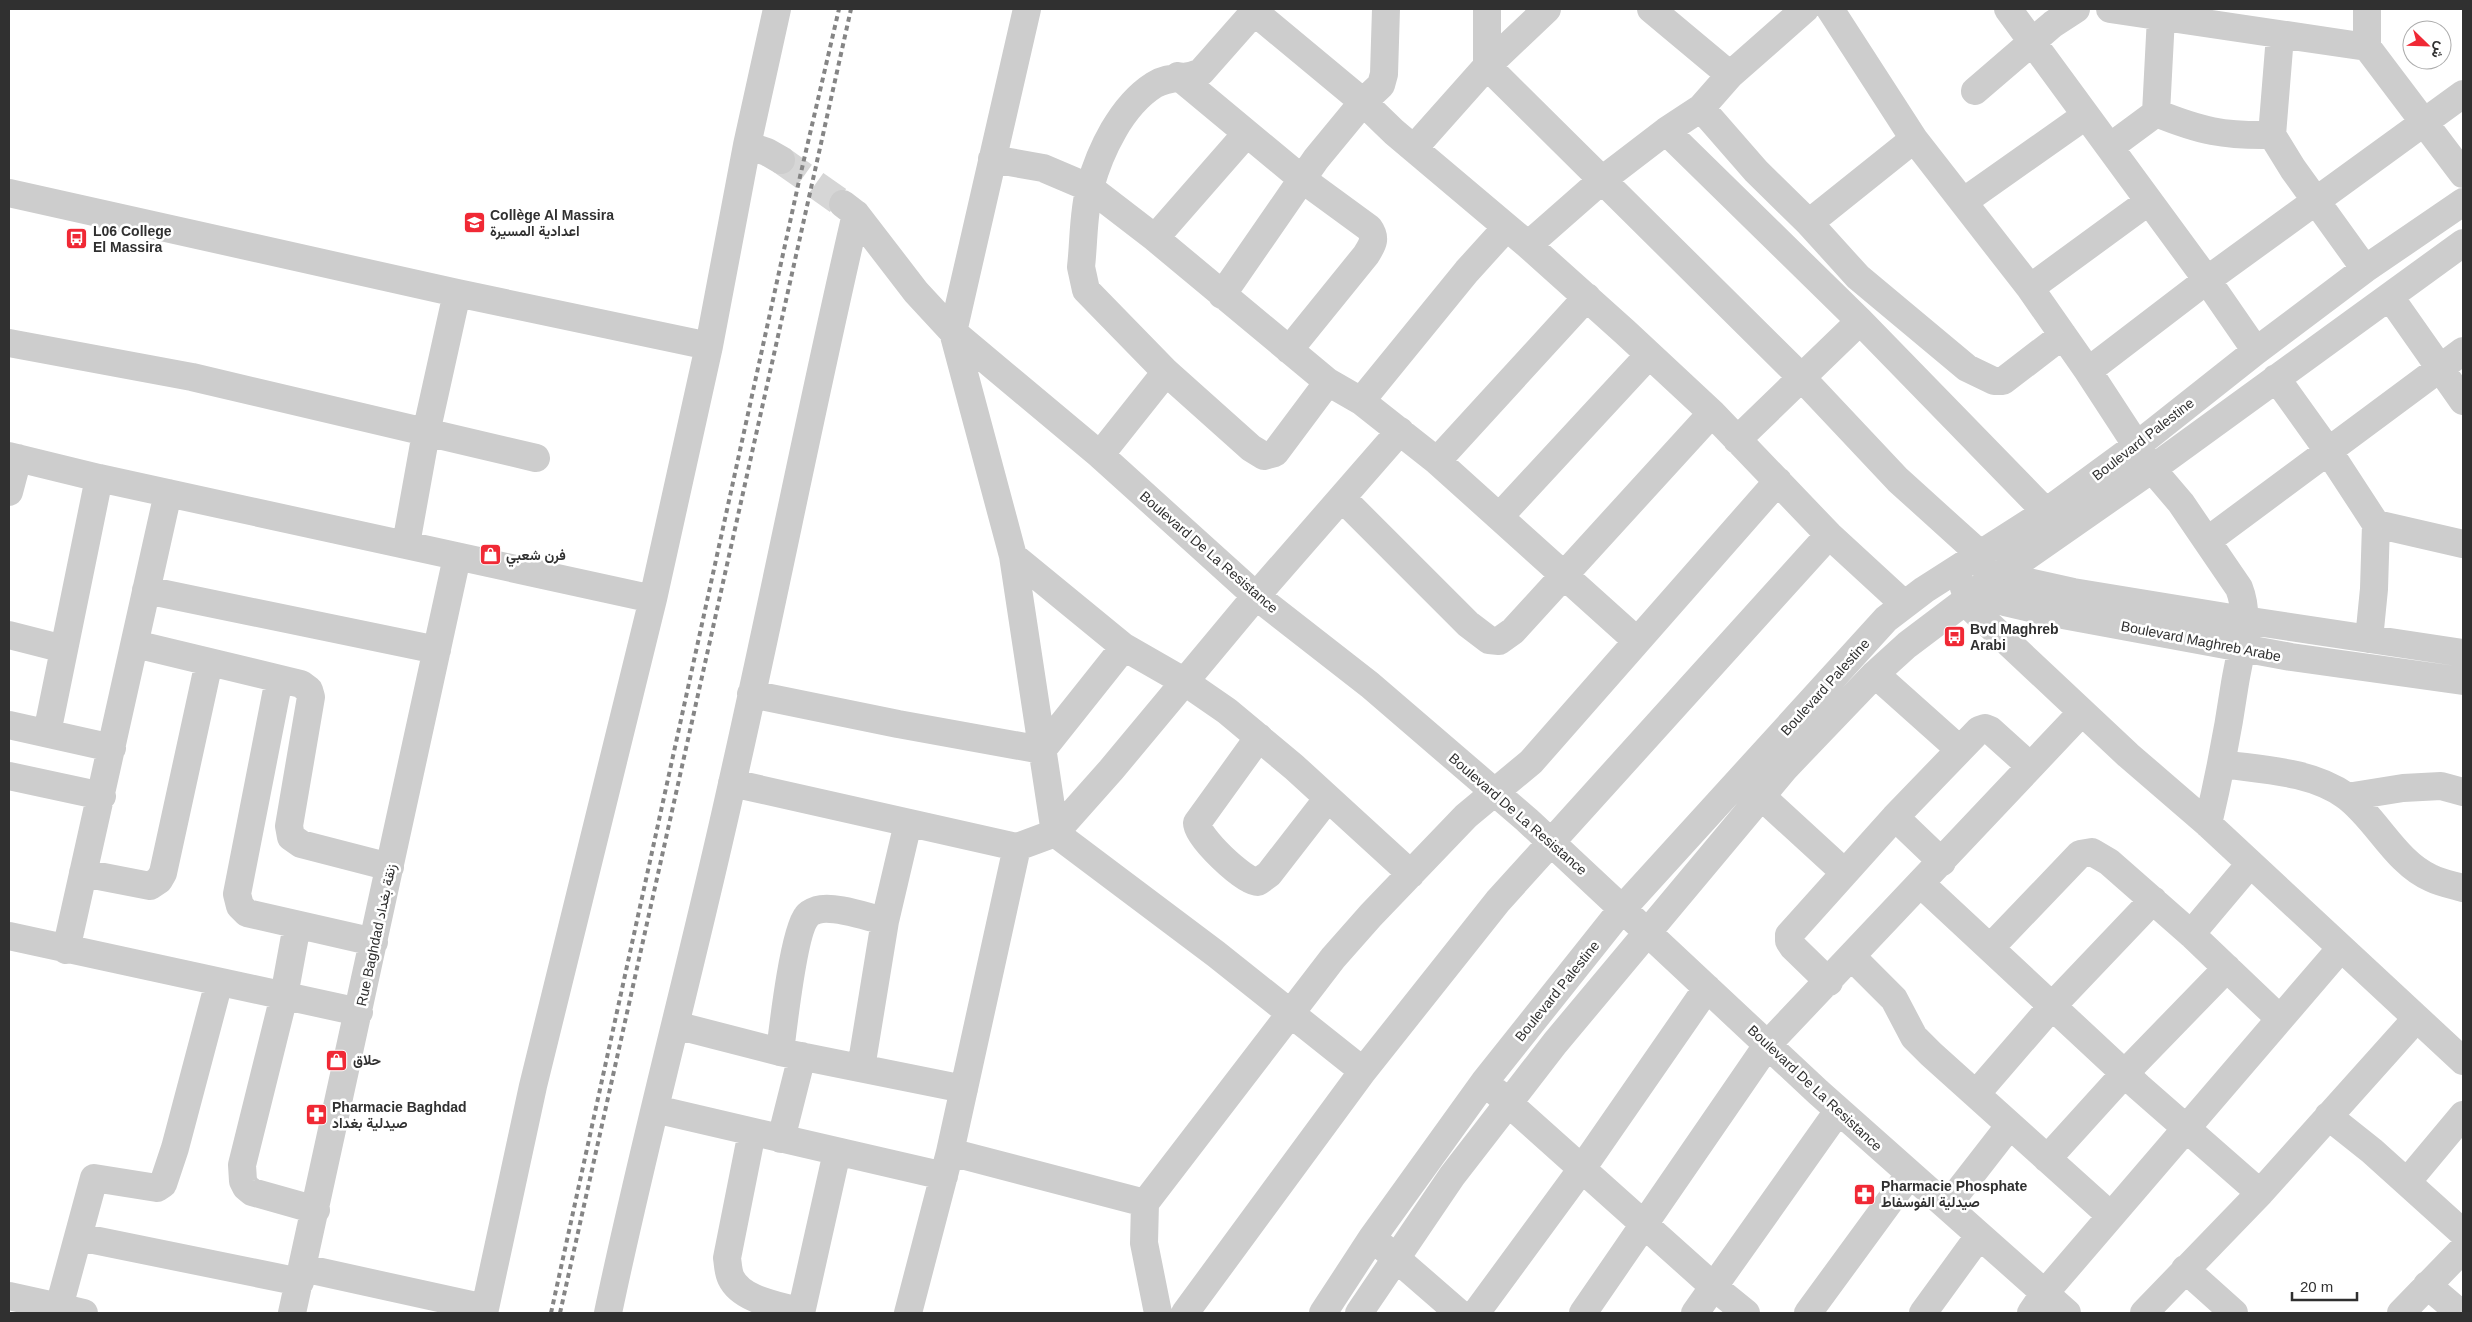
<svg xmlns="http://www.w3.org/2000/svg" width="2472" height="1322" viewBox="0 0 2472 1322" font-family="Arial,Vazirmatn,sans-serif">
  <rect width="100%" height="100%" fill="#fff"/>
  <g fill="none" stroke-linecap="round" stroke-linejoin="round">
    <!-- minor-tunnel -->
    <path stroke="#d6d6d6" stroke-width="28" stroke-dasharray="28 14" stroke-linecap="butt" d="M781,160L843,204"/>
    <!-- minor -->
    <path stroke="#cdcdcd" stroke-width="28" d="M1027,9L953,332L1013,556L1055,833L1216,954L1363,1071
      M1251,9L1363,102L1394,132L1528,245L1625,332L1712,413L1829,535L1904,604
      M1487,9V66L1801,377L1898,480L1981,555
      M1651,9L1730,75
      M1830,9L1914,139L2030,288L2088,371L2152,469L2181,503L2239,588C2251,618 2240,653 2235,683C2228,731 2219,777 2208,824
      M2008,9L2207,280L2256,351
      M2110,9L2367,47
      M2367,9V47L2463,174
      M1254,12L1201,72C1187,80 1170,75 1154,85C1121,106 1100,151 1090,187C1083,212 1084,241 1081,267L1086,290L1166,372L1251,448L1264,456L1275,453L1328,382
      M2280,36L2272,135L2293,169L2365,269
      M1178,76L1302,179L1369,228C1377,239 1372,245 1366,255L1289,350
      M1975,91L2053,24L2076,9
      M1701,108L1756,171L1809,223L1858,277L1967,368L1994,381H2003L2063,335
      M2156,113C2201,131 2223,136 2272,135
      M1666,131L1860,321L2046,512
      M747,145L767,152L781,160
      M2110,147L2156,113L2161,17
      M1414,148L1487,66L1547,9
      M992,159L1043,168L1090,188L1155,238L1328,382L1361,401L1437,461L1637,641
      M9,193L457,293L709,346
      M1963,202L2085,116
      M843,204L856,214L916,292L953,332L1100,455L1256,596L1370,685L1527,820L1818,1092L2067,1313
      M1809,223L1914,139
      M1155,238L1246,134
      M1528,245L1602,180L1666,131L1701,108L1730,75L1805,9
      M2030,288L2149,201
      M1222,295L1316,159L1363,102L1381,85L1384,74L1386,9
      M2390,297L2463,401
      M9,343L192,377L536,458
      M2088,371L2207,280L2463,94
      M2276,378L2329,452L2376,524L2374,589L2369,639
      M1361,401L1467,271L1506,228
      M1737,440L1860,321
      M1100,455L1166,372
      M9,456L99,478L653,599
      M1437,461L1587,297
      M9,492L18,458
      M1342,498L1468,624L1489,640L1499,641L1513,631L1712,413
      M1500,516L1649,355
      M2376,524L2463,544
      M2207,541L2463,351
      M406,544L426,433L457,293
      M1013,556L1124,647L1185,682L1227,711L1294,767L1411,874
      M1987,573L2073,592L2244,620L2463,653
      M1964,588L2005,602L2052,613L2291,657L2463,681
      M146,590L437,650
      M1965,602L2128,755L2208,824L2463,1061
      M9,635L64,649
      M135,644L301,684L309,690L311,697L289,826L291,837L301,844L390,867
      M1875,674L1959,749
      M279,679L237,894L240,906L247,913L374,942
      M751,694L898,724L1042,750L1124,647
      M9,725L112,748
      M47,733L99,478
      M1259,737L1197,823C1196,836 1244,882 1258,882L1269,874L1328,798
      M2222,764C2263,770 2311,771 2346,796C2377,819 2395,862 2431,878C2441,883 2453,885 2463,888
      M9,776L102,796
      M732,783L1017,847L1055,833L1111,770L1256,596L1400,431
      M1761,796L1844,872
      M2347,797L2403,788L2441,786L2463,792
      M1895,817L1942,862
      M83,873L150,886L159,880L163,873L209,662
      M1921,884L2139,1087L2260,1193
      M297,925L284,996L242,1165L243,1181L246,1187L252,1192L316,1210
      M2191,934L2250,864
      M9,936L359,1012
      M1991,947L2080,854L2092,852L2109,862L2191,934L2280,1019
      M66,950L168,493
      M1852,957L1894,999L1914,1037L1931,1054L2111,1216
      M1829,982L1793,947L1789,941V935L1895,817L1979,730L1985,728L1990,730L2030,766
      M675,1025L780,1052L964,1089
      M780,1052C783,1027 794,931 807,916C809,913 814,911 817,910C834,905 867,917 885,921
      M861,1068L885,921L908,823
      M1495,1091L1714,1287L1746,1313
      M1976,1094L2053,1005L2153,900
      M655,1109L944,1176
      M2328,1116L2372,1151L2463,1233
      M752,1132L727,1258C728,1264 728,1272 731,1278C742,1301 780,1305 801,1312
      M781,1139L802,1056
      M950,1152L1145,1203
      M2047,1159L2125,1073L2227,968
      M2407,1182L2463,1115
      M1947,1206L2010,1125
      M79,1237L300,1282
      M1383,1247L1459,1313
      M303,1268L485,1308
      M2185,1269L2234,1313
      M2427,1285L2460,1313
      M9,1296L59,1307L94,1178L157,1188L163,1184L175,1148L219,982
      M57,1313L59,1307L84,1313
      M292,1313L457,557
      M484,1313L533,1086L653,599L709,346L747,145L777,9
      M608,1313C645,1136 693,961 732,784C775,594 812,403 856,214
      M801,1313L837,1152
      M908,1313L950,1152L1017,847
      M1158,1313L1144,1243L1145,1203L1333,958L1371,915L1466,816L1531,762L1778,481
      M1185,1313L1363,1071L1498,901L1829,535
      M1323,1313L1372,1238L1485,1081L1622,909L1886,619L1924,590L2046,512L2136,446L2256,351L2365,269L2463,202
      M1359,1313L1452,1176L1555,1043L1785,768L1875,674L1907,645L1997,577L2152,469L2463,243
      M1476,1313L1581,1170L1707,988
      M1583,1313L1768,1044L2082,712
      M1695,1313L1838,1111
      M1808,1313L1909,1175
      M1923,1313L1979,1236
      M2031,1313L2044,1294L2341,948
      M2144,1313L2260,1193L2416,1019
      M2401,1313L2463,1249"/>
    <!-- rail -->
    <path stroke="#858585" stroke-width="4" stroke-dasharray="5 4" stroke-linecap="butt" d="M551,1313L799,181L839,9
      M560,1313L851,9"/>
  </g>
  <!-- icons -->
  <defs>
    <symbol id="school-square" viewBox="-11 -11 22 22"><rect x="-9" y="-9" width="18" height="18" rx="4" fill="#f02935" stroke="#fff"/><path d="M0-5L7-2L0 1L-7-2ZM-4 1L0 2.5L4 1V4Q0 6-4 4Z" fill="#fff"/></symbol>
    <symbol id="bus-square" viewBox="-11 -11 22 22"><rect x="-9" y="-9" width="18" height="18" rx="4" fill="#f02935" stroke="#fff"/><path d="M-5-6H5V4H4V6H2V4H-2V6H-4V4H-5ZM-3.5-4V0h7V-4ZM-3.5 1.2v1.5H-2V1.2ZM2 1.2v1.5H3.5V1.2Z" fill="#fff"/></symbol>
    <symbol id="shop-square" viewBox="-11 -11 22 22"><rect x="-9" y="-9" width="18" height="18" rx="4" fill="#f02935" stroke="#fff"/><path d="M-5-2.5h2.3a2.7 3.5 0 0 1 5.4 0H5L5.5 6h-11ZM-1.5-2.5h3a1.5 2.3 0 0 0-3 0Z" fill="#fff"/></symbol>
    <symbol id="pharmacy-square" viewBox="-11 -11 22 22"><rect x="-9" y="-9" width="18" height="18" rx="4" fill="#f02935" stroke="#fff"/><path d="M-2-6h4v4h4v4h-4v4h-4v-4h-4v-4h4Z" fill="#fff"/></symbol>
  </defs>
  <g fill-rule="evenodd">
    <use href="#school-square" x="462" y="210" width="25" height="25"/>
    <use href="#bus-square" x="64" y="226" width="25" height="25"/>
    <use href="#shop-square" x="478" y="542" width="25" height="25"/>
    <use href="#bus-square" x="1942" y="624" width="25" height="25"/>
    <use href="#shop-square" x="324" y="1048" width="25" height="25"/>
    <use href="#pharmacy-square" x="304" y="1102" width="25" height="25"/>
    <use href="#pharmacy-square" x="1852" y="1182" width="25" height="25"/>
  </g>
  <g text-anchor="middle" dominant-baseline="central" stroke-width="5" stroke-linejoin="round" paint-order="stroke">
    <!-- poi labels -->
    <g font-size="14" font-weight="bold" fill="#303030" stroke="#fff" text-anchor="start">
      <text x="490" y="215">Collège Al Massira<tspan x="490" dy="16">اعدادية المسيرة</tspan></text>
      <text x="93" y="231">L06 College<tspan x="93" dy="16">El Massira</tspan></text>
      <text x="506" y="555">فرن شعبي</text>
      <text x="1970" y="629">Bvd Maghreb<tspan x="1970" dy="16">Arabi</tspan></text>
      <text x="353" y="1060">حلاق</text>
      <text x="332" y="1107">Pharmacie Baghdad<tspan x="332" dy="16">صيدلية بغداد</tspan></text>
      <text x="1881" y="1186">Pharmacie Phosphate<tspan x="1881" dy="16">صيدلية الفوسفاط</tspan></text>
    </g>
    <!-- street labels -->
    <g font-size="14" fill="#303030" stroke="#fff">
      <text transform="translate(2143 439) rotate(-38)">Boulevard Palestine</text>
      <text transform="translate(1209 552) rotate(41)">Boulevard De La Resistance</text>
      <text transform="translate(2201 641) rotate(11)">Boulevard Maghreb Arabe</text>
      <text transform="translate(1825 687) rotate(-48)">Boulevard Palestine</text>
      <text transform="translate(1518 814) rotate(41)">Boulevard De La Resistance</text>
      <text transform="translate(376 935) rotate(-78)">Rue Baghdad زنقة بغداد</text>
      <text transform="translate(1557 991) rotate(-51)">Boulevard Palestine</text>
      <text transform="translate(1815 1088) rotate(43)">Boulevard De La Resistance</text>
    </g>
  </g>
  <!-- border -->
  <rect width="2472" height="1322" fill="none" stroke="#303030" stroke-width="20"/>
  <!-- north arrow -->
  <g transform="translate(2427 45) rotate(113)"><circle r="24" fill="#ffffff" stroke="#acacac"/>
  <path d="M0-4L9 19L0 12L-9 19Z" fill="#f02935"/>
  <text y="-8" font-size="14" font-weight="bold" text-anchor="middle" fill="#303030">ش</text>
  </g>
  <!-- scale -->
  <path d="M2292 1292v8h65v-8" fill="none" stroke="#303030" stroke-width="2.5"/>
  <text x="2300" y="1292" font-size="15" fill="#303030" stroke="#ffffff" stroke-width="4" paint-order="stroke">20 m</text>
</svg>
